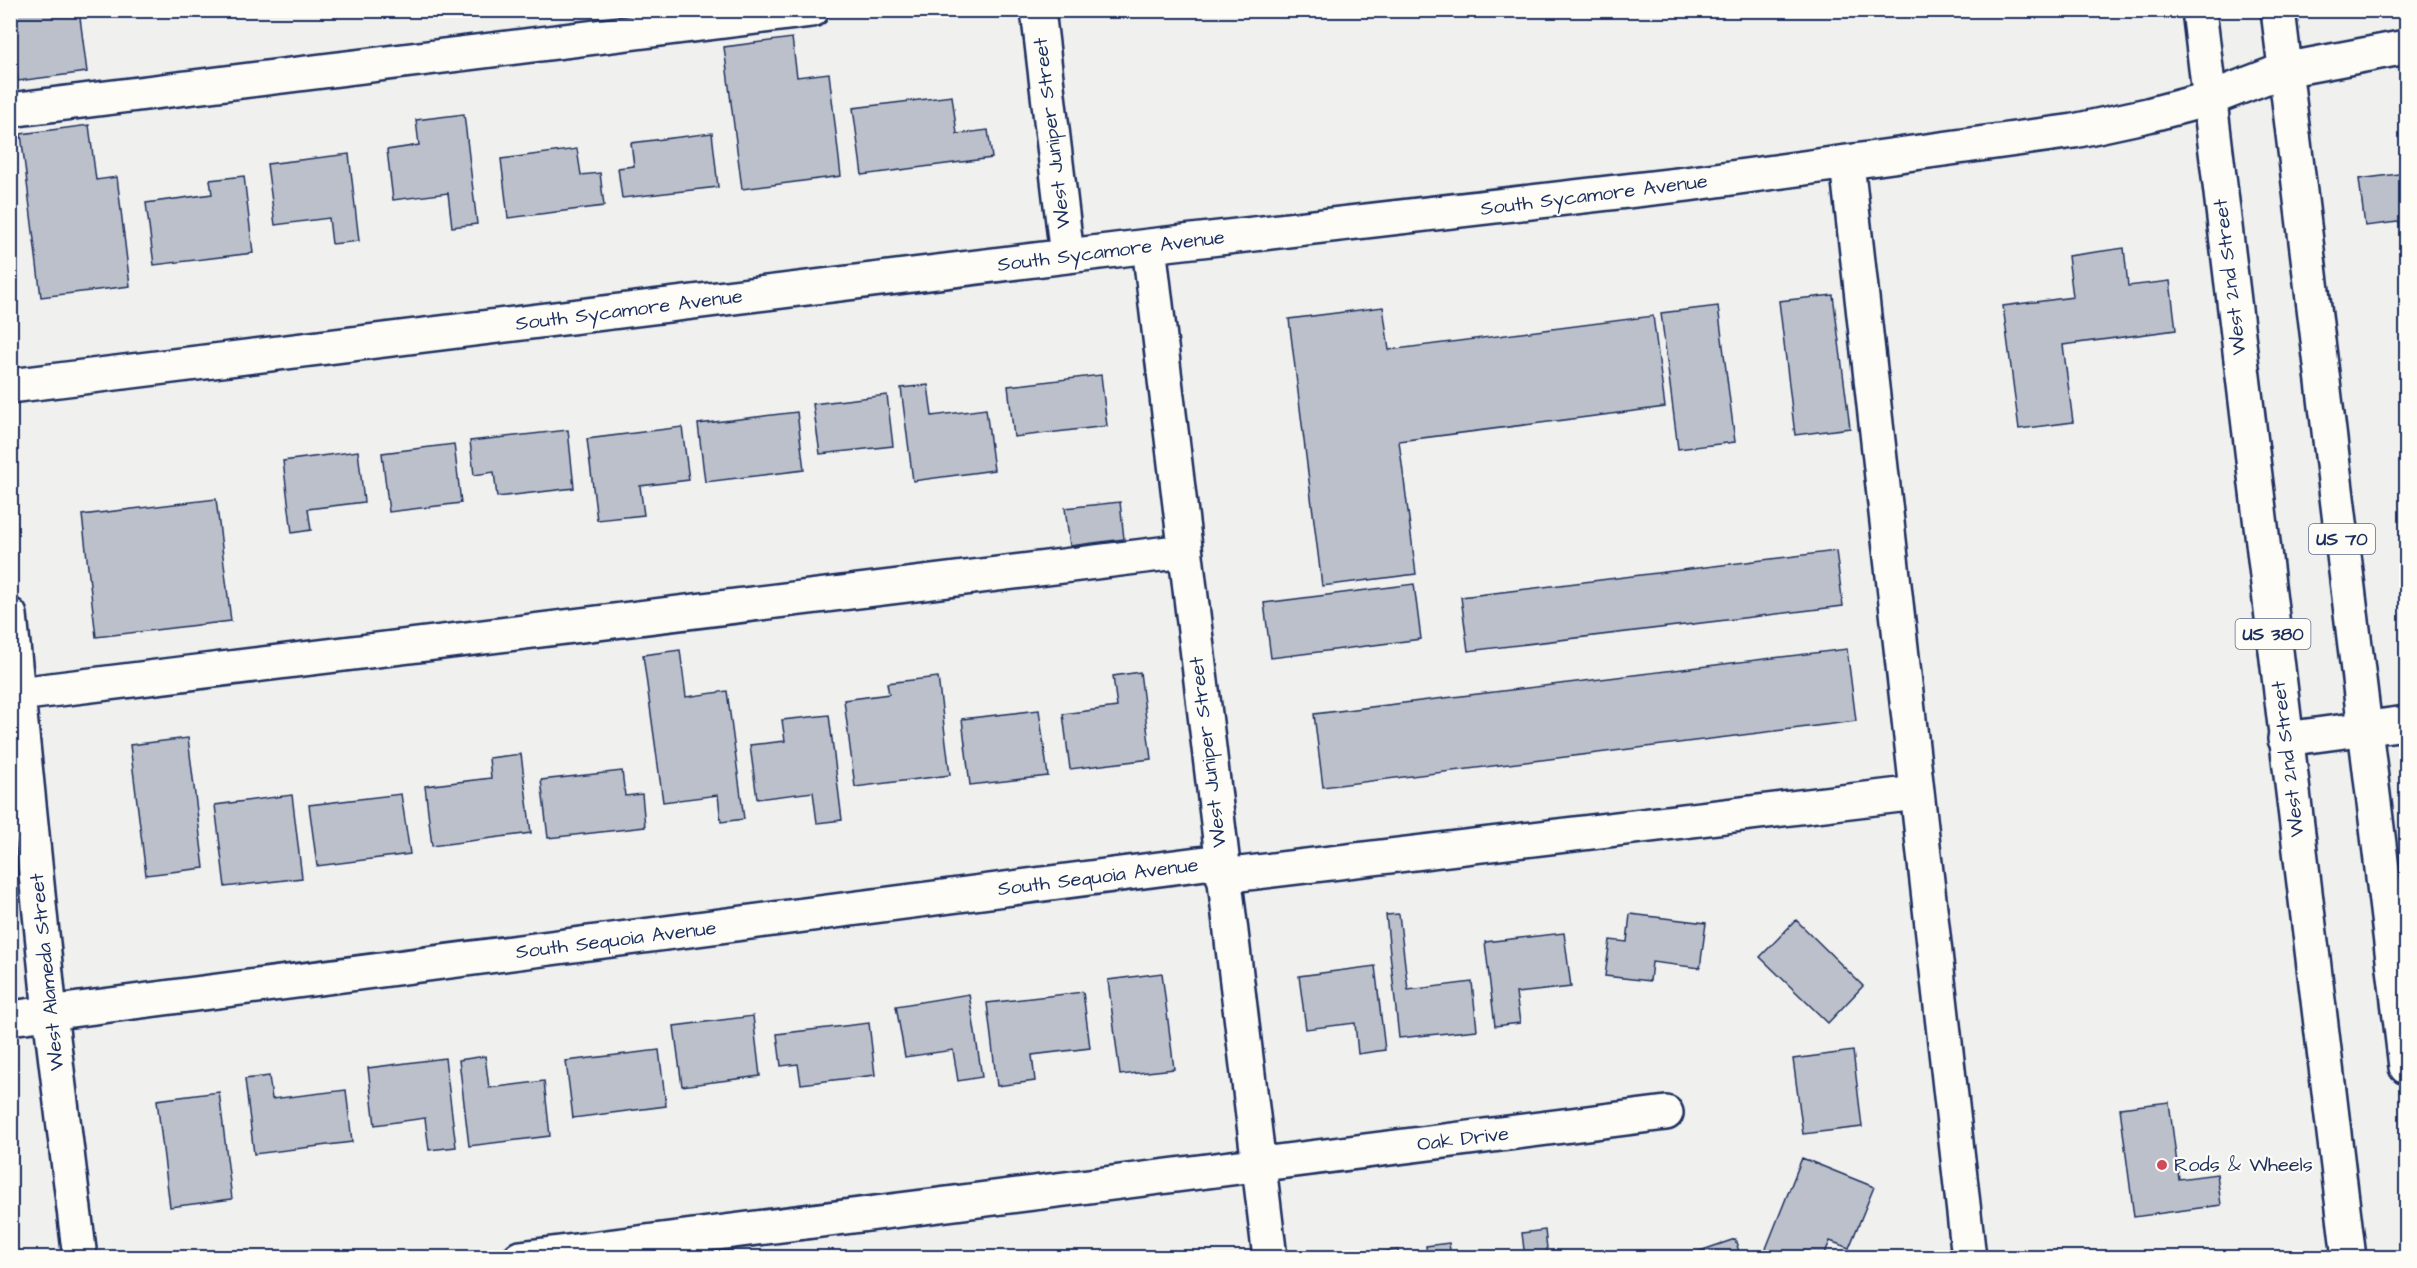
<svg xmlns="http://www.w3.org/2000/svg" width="2417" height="1268" font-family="'Architects Daughter',sans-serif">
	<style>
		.building { fill: #bbc0ca; stroke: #1b2f5e; stroke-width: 1.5 }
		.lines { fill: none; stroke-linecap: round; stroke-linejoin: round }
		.minor-casing { stroke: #1b2f5e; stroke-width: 38 }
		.major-casing { stroke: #1b2f5e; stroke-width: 38 }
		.minor { stroke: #fdfcf7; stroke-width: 33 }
		.major { stroke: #fdfcf7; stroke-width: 33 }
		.poi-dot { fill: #d1495b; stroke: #fdfcf7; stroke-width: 2 }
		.labels { text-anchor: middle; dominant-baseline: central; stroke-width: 4.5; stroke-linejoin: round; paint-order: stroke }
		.shield { fill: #fdfcf7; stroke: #5f6c8c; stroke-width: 1.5 }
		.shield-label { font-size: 18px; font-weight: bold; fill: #1b2f5e }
		.street-label { font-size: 20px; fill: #1b2f5e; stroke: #fdfcf7 }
		.poi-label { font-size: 20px; fill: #1b2f5e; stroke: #fdfcf7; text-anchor: start }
	</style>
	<rect width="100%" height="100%" fill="#f0f0ee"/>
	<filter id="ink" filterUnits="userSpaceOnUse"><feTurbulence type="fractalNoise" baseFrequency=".0167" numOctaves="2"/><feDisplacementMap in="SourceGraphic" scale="12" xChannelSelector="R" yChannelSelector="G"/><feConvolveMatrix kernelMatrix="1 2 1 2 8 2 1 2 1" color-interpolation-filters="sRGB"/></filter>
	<g filter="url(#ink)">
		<path class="building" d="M10 10H79L87 72 18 81Z
			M2031 10H2078V11L2032 16Z
			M792 38 797 77 829 73 841 176 742 189 724 47Z
			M952 96 957 134 988 130 992 158 862 175 853 108Z
			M464 114 477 224 452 227 448 193 393 200 387 150 419 145 416 120Z
			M89 125 96 180 117 177 130 286 41 297 21 134Z
			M712 133 718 187 622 198 618 168 634 166 631 143Z
			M577 149 581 175 600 173 604 206 508 218 501 159Z
			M349 154 359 241 332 244 329 218 275 225 267 164Z
			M2406 173V221L2365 226 2359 179Z
			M244 176 253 253 154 265 146 203 212 194 210 180Z
			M2124 248 2128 286 2170 281 2176 330 2063 345 2073 422 2019 429 2003 306 2073 297 2068 256Z
			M1833 295 1850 428 1795 435 1779 301Z
			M1718 306 1735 442 1678 449 1661 313Z
			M1383 307 1389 350 1653 316 1665 407 1399 441 1416 574 1322 586 1289 319Z
			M1101 375 1107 426 1014 437 1008 386Z
			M928 385 932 416 986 409 994 470 913 481 901 388Z
			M887 395 893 446 820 454 813 404Z
			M797 412 804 470 705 482 698 424Z
			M682 427 689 480 640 486 644 515 597 520 587 439Z
			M568 430 574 488 497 497 494 472 474 475 470 441Z
			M454 444 461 503 389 512 382 453Z
			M358 451 364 502 308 509 311 530 292 533 283 461Z
			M216 499 231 621 96 637 82 515Z
			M1120 502 1124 539 1070 546 1065 508Z
			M1836 551 1843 606 1468 651 1461 597Z
			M1414 584 1421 639 1271 658 1264 603Z
			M1847 649 1856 721 1323 787 1314 714Z
			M680 650 686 697 727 691 744 819 721 822 718 795 663 802 643 655Z
			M1140 672 1151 759 1070 769 1063 714 1117 707 1113 676Z
			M938 677 950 775 855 787 844 700 889 694 887 683Z
			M1039 710 1048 776 970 785 962 719Z
			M829 715 842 820 817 823 813 792 757 799 750 745 785 741 782 720Z
			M188 738 204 868 146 875 130 745Z
			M521 754 531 833 432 846 425 786 491 778 489 758Z
			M622 771 625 796 642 794 645 827 548 838 541 780Z
			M401 794 410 854 317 866 309 805Z
			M292 795 302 878 225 887 215 805Z
			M1399 914 1408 990 1472 982 1477 1030 1399 1038 1386 915Z
			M1630 914 1706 923 1700 968 1652 962 1650 981 1605 976 1610 940 1627 942Z
			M1796 920 1863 986 1828 1023 1760 957Z
			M1564 933 1571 987 1516 993 1520 1023 1495 1026 1485 942Z
			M1375 966 1385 1050 1358 1054 1355 1023 1306 1029 1299 976Z
			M1162 973 1174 1069 1120 1075 1108 980Z
			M1083 992 1090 1048 1032 1055 1035 1081 997 1086 987 1003Z
			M969 994 982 1077 958 1081 953 1050 905 1057 896 1006Z
			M753 1016 760 1076 682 1086 674 1026Z
			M869 1023 875 1075 801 1084 798 1064 781 1066 777 1034Z
			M659 1050 666 1106 573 1118 566 1061Z
			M1853 1051 1862 1127 1803 1134 1793 1059Z
			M485 1056 489 1088 544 1081 550 1136 469 1146 459 1060Z
			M445 1058 456 1147 429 1150 425 1118 375 1125 368 1068Z
			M269 1076 272 1099 346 1090 352 1142 254 1154 245 1079Z
			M219 1092 232 1199 170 1207 157 1100Z
			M2169 1102 2179 1179 2217 1174 2221 1205 2134 1217 2120 1108Z
			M1802 1158 1874 1187 1849 1248 1830 1241 1823 1258H1781L1765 1251Z
			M1545 1230 1548 1258H1525L1522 1233Z
			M1735 1239 1741 1258H1679Z
			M1449 1243 1451 1258H1427L1426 1246Z
			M1398 1250 1399 1258H1338V1257Z"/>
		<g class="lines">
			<defs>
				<path id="minor" d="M1038 10 1067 256
					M10 110 812 10
					M1847 163 1969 1258
					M1149 246 1270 1258
					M10 386 1149 246 1687 184 2074 131 2148 115 2209 99
					M10 615 50 1013 80 1258
					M10 695 1185 551
					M2285 739 2406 723
					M1223 876 1917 793
					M10 1018 1221 861
					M520 1258 1666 1113"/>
				<path id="major" d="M2199 10 2349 1258
					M2278 10 2406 1067
					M2209 99 2284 70 2406 47"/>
			</defs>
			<use href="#minor" class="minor-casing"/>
			<use href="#major" class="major-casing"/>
			<use href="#minor" class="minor"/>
			<use href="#major" class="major"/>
		</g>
	</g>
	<circle class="poi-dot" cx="2162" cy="1165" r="6"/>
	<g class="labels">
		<g class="shield">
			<rect x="2309" y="524" width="66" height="30" rx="4.5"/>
			<rect x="2235.5" y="619" width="75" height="30" rx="4.5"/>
		</g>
		<g class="shield-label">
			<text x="2342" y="539">US 70</text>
			<text x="2273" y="634">US 380</text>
		</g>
		<g class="street-label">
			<text transform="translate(1052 133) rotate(-97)">West Juniper Street</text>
			<text transform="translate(1594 195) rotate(-7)">South Sycamore Avenue</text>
			<text transform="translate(1111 251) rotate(-7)">South Sycamore Avenue</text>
			<text transform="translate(2230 277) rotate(-97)">West 2nd Street</text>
			<text transform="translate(629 310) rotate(-7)">South Sycamore Avenue</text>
			<text transform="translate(1208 752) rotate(-97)">West Juniper Street</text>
			<text transform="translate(2288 759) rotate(-97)">West 2nd Street</text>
			<text transform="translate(1098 877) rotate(-7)">South Sequoia Avenue</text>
			<text transform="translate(616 940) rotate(-7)">South Sequoia Avenue</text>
			<text transform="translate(47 972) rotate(-96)">West Alameda Street</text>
			<text transform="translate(1463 1139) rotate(-7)">Oak Drive</text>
		</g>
		<g class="poi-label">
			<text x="2174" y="1165">Rods &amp; Wheels</text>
		</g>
	</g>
	<rect width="2417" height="1268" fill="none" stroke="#fdfcf7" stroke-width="36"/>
	<rect x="18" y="18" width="2381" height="1232" fill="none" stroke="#1b2f5e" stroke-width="2" filter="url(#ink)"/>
</svg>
